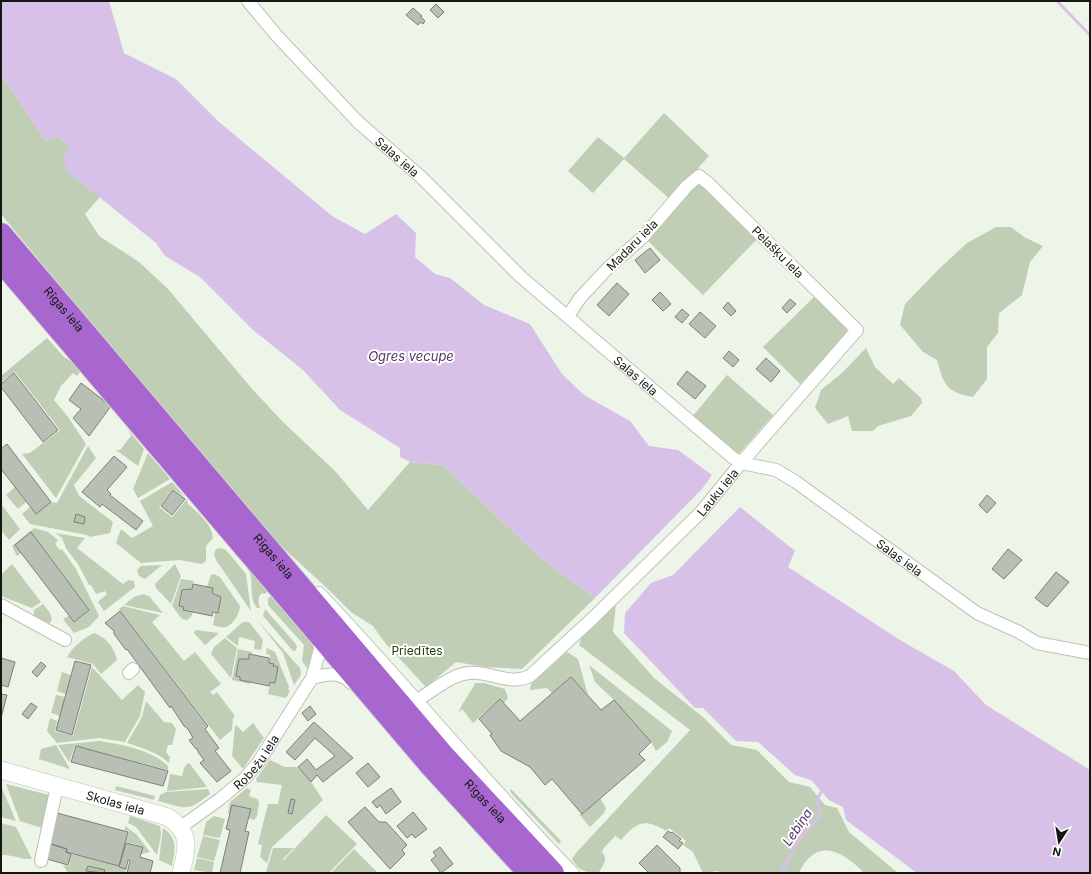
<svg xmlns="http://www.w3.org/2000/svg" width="1091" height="874" font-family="Inter,sans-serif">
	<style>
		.green { fill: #c0ceb5 }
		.water { fill: #d8c1e8 }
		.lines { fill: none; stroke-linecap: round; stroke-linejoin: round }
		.stream { stroke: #d8c1e8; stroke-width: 3 }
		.building { fill: #b9bfb4; stroke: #7b8176 }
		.street-casing { stroke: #bcc3b7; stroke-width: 14 }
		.secondary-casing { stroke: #bcc3b7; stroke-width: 18 }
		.highway-casing { stroke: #d5d5d5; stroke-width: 24 }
		.street { stroke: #fff; stroke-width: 12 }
		.secondary { stroke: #fff; stroke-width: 17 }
		.highway { stroke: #a867cf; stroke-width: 22 }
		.labels { text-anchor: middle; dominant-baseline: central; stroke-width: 4; stroke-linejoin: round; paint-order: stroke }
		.street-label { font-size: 12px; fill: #151713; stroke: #fff }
		.park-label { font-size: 12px; fill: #254005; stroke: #fff }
		.water-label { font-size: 13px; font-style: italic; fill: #553668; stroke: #fff }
	</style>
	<rect width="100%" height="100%" fill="#edf4e8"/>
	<path class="green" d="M1 74 46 141 59 136 70 149 67 171 100 197 85 214 99 236 139 262 168 289 253 390 283 422 335 471 368 510 410 462 443 465 543 560 595 598 522 669 485 667 456 662 426 687 386 644 373 626 351 612 328 589 257 524 1 214Z
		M664 113 709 156 670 199 624 159 593 193 568 171 598 137 624 158Z
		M696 185 707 186 758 238 703 295 649 242 647 237Z
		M996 227H1011L1024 237 1043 246 1030 262 1022 295 999 313 998 333 987 347V379L973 397C946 392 944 385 937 360L923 352 900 325 905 304 939 269 967 243Z
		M815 296 846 327 847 334 800 384 763 347Z
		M47 338 64 357 76 365 81 371 77 376 73 373 61 386 54 400 68 417 86 444 56 498 22 454 30 453 60 430 15 372 1 382V376Z
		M866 348 875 367 893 384 899 378 921 398 922 403 911 416 878 426 873 431H852L848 416 828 424 815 408 821 390 842 373Z
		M727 375 773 415 738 455 692 417Z
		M128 430 144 449 138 466 116 450H120L131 436Z
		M88 446 96 458 74 485 79 496 113 522 110 533 90 537 87 535 30 524 22 514 30 507 36 514 51 502 57 503Z
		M148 453 170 479 138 498 133 489Z
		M172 482 185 497 173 489 159 507 172 517 187 499 188 504C197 512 212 524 213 538L206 546V561L202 564 180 560 141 563 116 543 121 529 132 538 153 526 140 501Z
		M15 487 26 502 18 509 6 495Z
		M1 504 20 529 9 540 1 530Z
		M34 528 48 532 58 540 55 544 60 550 62 549 76 569 99 616 89 627 74 633 63 619 69 616 74 622 89 610 31 532 15 545 21 553 17 556 12 546Z
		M55 533 85 538 77 548 123 584 129 580 134 581 135 587 104 611 98 602 107 594 105 591 96 594 91 585H89L78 564 65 547V545L62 538Z
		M220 548 226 550 246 574 251 611 216 560 214 554 216 549Z
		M12 564 41 602 32 608 1 596V575Z
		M175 564 181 576 171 604 156 588 155 584Z
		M162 565 145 579 139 576 137 570 141 566Z
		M250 566 312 634 317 652 309 671 302 661 304 645 268 605V599L271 595 268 591 265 594 262 593C257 598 258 602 260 608H257C247 596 256 580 247 567Z
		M214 574 220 577 240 606C240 613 233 625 226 627 221 628 217 626 213 625L215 613H218L221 597 216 596V594L212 593 207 587 211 575Z
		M181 579 194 581 192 589 182 590 179 606 184 607 183 610 193 612 191 617 187 620 182 619 172 606Z
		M143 594 149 596 163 613 124 605 134 597Z
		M43 604 50 613 52 619 50 623 45 624 34 617V610Z
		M616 604 613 632 655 679 703 717 731 745 757 750 789 782 810 787 825 805 837 808 849 832 898 873H864C842 850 816 837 799 873H720L718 871 703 873 693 852 683 845 686 841 669 828 666 831C644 818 637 822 621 840L615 836 603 849 602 852C608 859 604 864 599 872 587 874 578 870 572 859L576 853 690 730 579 645 583 632Z
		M123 606 160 615 152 622 184 661 195 652 221 684 210 692 213 695 217 692 235 716 233 718 232 730 220 740 119 609Z
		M265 609 295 643 297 646 296 650 293 651 263 616Z
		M257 620 300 668 301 675 294 685 283 653Z
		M243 622H249L263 640 261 650 254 649 255 641 239 637 238 646 226 637Z
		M196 630 218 633V634L205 645 194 633Z
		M94 633C107 638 114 647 117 660L101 674 93 664 67 657C73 647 83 638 94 633Z
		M225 638 237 648 231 678 211 654 214 647Z
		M267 648 275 652 289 687 288 689 290 691 286 698 268 694 270 682 275 683 273 664 269 663 270 655 266 654Z
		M238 649 252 652V655L249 654V659L239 660 236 676 240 677V680L250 682V684L232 680Z
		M567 652 578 659 588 695 571 677 552 693 547 688 530 690 531 684Z
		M589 665 672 731 667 742 656 751 651 742 614 700 595 682Z
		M92 667 122 700 138 685 145 692 140 716 125 742 99 738 57 743 47 731 50 718 57 721 55 731 73 736Z
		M62 672 71 675 66 694 57 691Z
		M475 683H484L505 689 508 698 504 703 500 699 473 723 462 709 459 713C460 705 471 693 475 683Z
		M56 695 65 697 60 716 51 713Z
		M146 701 164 722 172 723 176 729 172 745H168L166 752 170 757 169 763C159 753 140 747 127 743L142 717Z
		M253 723 264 738 243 769 232 756 235 726 236 725 243 732Z
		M100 741C123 745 150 749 168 766V770L75 746 69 762 58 745Z
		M56 745 70 769 39 759 41 749Z
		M270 760 285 767H297L311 782 323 800 272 847 267 863 260 857 262 845 258 844 268 804H278L282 785 257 782 256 779Z
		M188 763 190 764 207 787 167 791 170 774 182 776 184 768Z
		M6 784 49 795 42 828 20 821Z
		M1 786 16 821 1 817Z
		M116 786 155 796 154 800 115 790Z
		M247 788 251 790 249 796 257 799 259 802 257 816 254 820 248 818 250 809 233 805 230 814H228L230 802Z
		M208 789 210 794C186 813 187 808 158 801L160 795 166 792Z
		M511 789 561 841 559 844 512 794 510 791Z
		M600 798 606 808 604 813 590 827 579 814H582Z
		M326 815 357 844 329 873H266L273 848H294L283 859 284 860Z
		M130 816 160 826 161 835 157 855 136 827 128 823Z
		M214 816 225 819 220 838 203 835 206 822Z
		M1 823 16 827 32 859C21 860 13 854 1 855Z
		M125 826 136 834 150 852 141 854 143 846 126 842 129 831 125 830Z
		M163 828C178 838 175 850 172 866L159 860Z
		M203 836 220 840 214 861 197 857Z
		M354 849 378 873H331Z
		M71 854 119 866 126 869 125 873H68L63 865 69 866Z
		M197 858 214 862 212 873 194 870Z"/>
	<path class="water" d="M1 1H109L124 53 176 79 219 122 332 216 365 234 396 214 416 233 415 257 435 274 450 278 484 305 530 324 562 374 584 395 630 421 649 446 678 450 712 475 702 489 595 598 543 560 443 465 410 462 400 457V448L340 410 303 370 253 330 200 277 165 256 156 243 67 171 63 157 70 149 59 136 46 141 1 74Z
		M740 507 795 551 788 567 900 640 954 671 986 705 1090 770V873H917L846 820 843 807 829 800 811 780 795 775 758 742 736 741 703 708H695L624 633 625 613 651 583 673 575Z"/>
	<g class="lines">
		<path class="stream" d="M1057 1 1090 35
			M781 873 799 839 819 817 820 809 817 800 821 792"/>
	</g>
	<path class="building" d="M436 4 444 12 438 18 430 10Z
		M413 8 422 16 421 17 425 21 423 24 420 22 418 25 406 15Z
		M650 248 660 260 645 273 635 260Z
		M617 283 629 294 609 316 597 305Z
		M660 292 671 304 663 311 652 300Z
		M790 299 796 304 787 313 782 308Z
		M728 302 736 311 731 316 723 308Z
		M682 309 689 315 682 323 675 317Z
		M700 312 716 326 705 338 689 324Z
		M729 351 739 360 733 367 723 358Z
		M766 358 780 371 771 382 756 369Z
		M687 371 706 386 695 399 677 384Z
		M14 373 58 430 43 442 1 387V384Z
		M81 383 111 406 89 436 73 418 81 409 69 400Z
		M7 444 51 502 36 514 1 469V449Z
		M114 456 127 467 107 490 111 494 110 495 143 521 136 530 102 504 100 507 82 492Z
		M173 490 185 499 172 515 161 506Z
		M987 495 996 503 987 513 979 505Z
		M76 514 85 517 84 524 74 522Z
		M31 532 89 610 74 622 15 545Z
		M1008 549 1022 560 1004 579 992 569Z
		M1056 572 1069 582 1047 607 1035 598Z
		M193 584 213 588 212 593 221 597 218 613 213 612 212 616 193 612 183 610 184 607 179 606 182 590 192 589Z
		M120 611 208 726 205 729 219 748 215 751 231 771 217 782 200 763 204 760 198 752V749H196L189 740 193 738 188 729 184 726 171 706 170 708 127 649 126 650 114 634V631L105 623Z
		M249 654 269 658V663L274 664 273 666 278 667 275 683 270 682 269 686 250 682 240 680V677L236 676 239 659H249Z
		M1 658 15 662 8 687 1 685Z
		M75 661 91 665 72 735 56 730Z
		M41 662 46 666 37 677 32 672Z
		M571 677 601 710 614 700 651 742 639 754 645 760 582 814 552 779 545 785 530 767 501 751 490 735 492 734 479 719 500 699 520 721Z
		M1 694 7 695 1 718Z
		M31 703 37 707 28 719 22 714Z
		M310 706 316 714 308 721 302 713Z
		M314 722 353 758 323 782 317 775 311 782 298 767 307 759 316 770 335 756 315 738 295 760 286 752Z
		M76 746 168 771 163 786 71 762Z
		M368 763 380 777 368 787 356 773Z
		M391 788 401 802 386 814 380 805 377 808 372 802Z
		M291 799 295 800 292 814 288 813Z
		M232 805 251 809 245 831 249 832 240 873H220L230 830 226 829Z
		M365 807 379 822H386L407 845 402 850 405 854 390 869 348 822Z
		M413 812 427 829 415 838 412 834 407 838 397 826Z
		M57 813 128 832 119 866 66 852 67 849 51 844Z
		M668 831 671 833 672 832 681 839 679 841 683 843 678 849 663 837Z
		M126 843 143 847 140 857 153 861 150 873H127L130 861 128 860 126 869 119 867Z
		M51 844 67 849 66 852 71 854 68 865 47 859Z
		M657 845 680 868V873H649L639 863Z
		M440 847 453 864 441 873 431 860 436 856 433 852Z
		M88 866 105 870 104 873 86 871Z"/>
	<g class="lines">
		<defs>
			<g id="street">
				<path id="s1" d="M248 1 277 36 358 122 421 177 521 277 732 457 741 463 776 470 796 482 977 613 1019 632 1037 643 1090 653"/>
				<path d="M319 593C406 684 485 783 573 873"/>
				<path d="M1 605 65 640"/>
				<path d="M129 673 133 669"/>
				<path d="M312 678C326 674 341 671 351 683"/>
				<path id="s2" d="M417 700C433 691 450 675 469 673 491 671 508 686 530 676L593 618 701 512 741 463 857 330 708 183 699 176 687 186 643 237 608 268 580 298 568 316"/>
				<path id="s3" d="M181 827 220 799 245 778 258 763 312 678 320 649 319 636"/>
				<path d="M41 861 57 786"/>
			</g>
			<g id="secondary">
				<path id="s4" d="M1 770 168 817C192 833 187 848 181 873"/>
			</g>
			<g id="highway">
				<path id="s5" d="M1 234 444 756 553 873"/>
				<path d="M1 261 431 766 529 873"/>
			</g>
		</defs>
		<use href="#street" class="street-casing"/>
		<use href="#secondary" class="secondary-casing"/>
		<use href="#highway" class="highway-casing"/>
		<use href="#street" class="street"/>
		<use href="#secondary" class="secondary"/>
		<use href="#highway" class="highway"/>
	</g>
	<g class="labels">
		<g class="street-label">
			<text stroke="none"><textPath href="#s1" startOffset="216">Salas iela</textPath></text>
			<text transform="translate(632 245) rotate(-45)">Madaru iela</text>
			<text transform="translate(778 252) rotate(45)">Pelašķu iela</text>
			<text stroke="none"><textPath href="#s5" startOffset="98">Rīgas iela</textPath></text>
			<text stroke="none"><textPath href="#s1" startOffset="540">Salas iela</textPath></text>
			<text stroke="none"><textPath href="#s2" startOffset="384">Lauku iela</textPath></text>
			<text stroke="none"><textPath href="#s5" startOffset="422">Rīgas iela</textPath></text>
			<text stroke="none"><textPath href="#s1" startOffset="864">Salas iela</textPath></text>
			<text stroke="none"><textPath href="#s3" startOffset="100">Robežu iela</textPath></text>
			<text stroke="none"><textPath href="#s4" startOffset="119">Skolas iela</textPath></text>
			<text stroke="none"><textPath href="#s5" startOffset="746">Rīgas iela</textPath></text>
		</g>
		<g class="park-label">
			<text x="417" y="650">Priedītes</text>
		</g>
		<g class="water-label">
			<text x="411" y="356">Ogres vecupe</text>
			<text transform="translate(797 827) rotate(-56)">Lebiņa</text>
		</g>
	</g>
	<rect width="1091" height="874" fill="none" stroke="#151713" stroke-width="4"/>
	<g transform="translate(1059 842) rotate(192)" stroke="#ffffff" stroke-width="3" paint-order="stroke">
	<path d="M0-3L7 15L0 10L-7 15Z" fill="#151713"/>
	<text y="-6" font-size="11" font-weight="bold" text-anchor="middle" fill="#151713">N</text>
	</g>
</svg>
